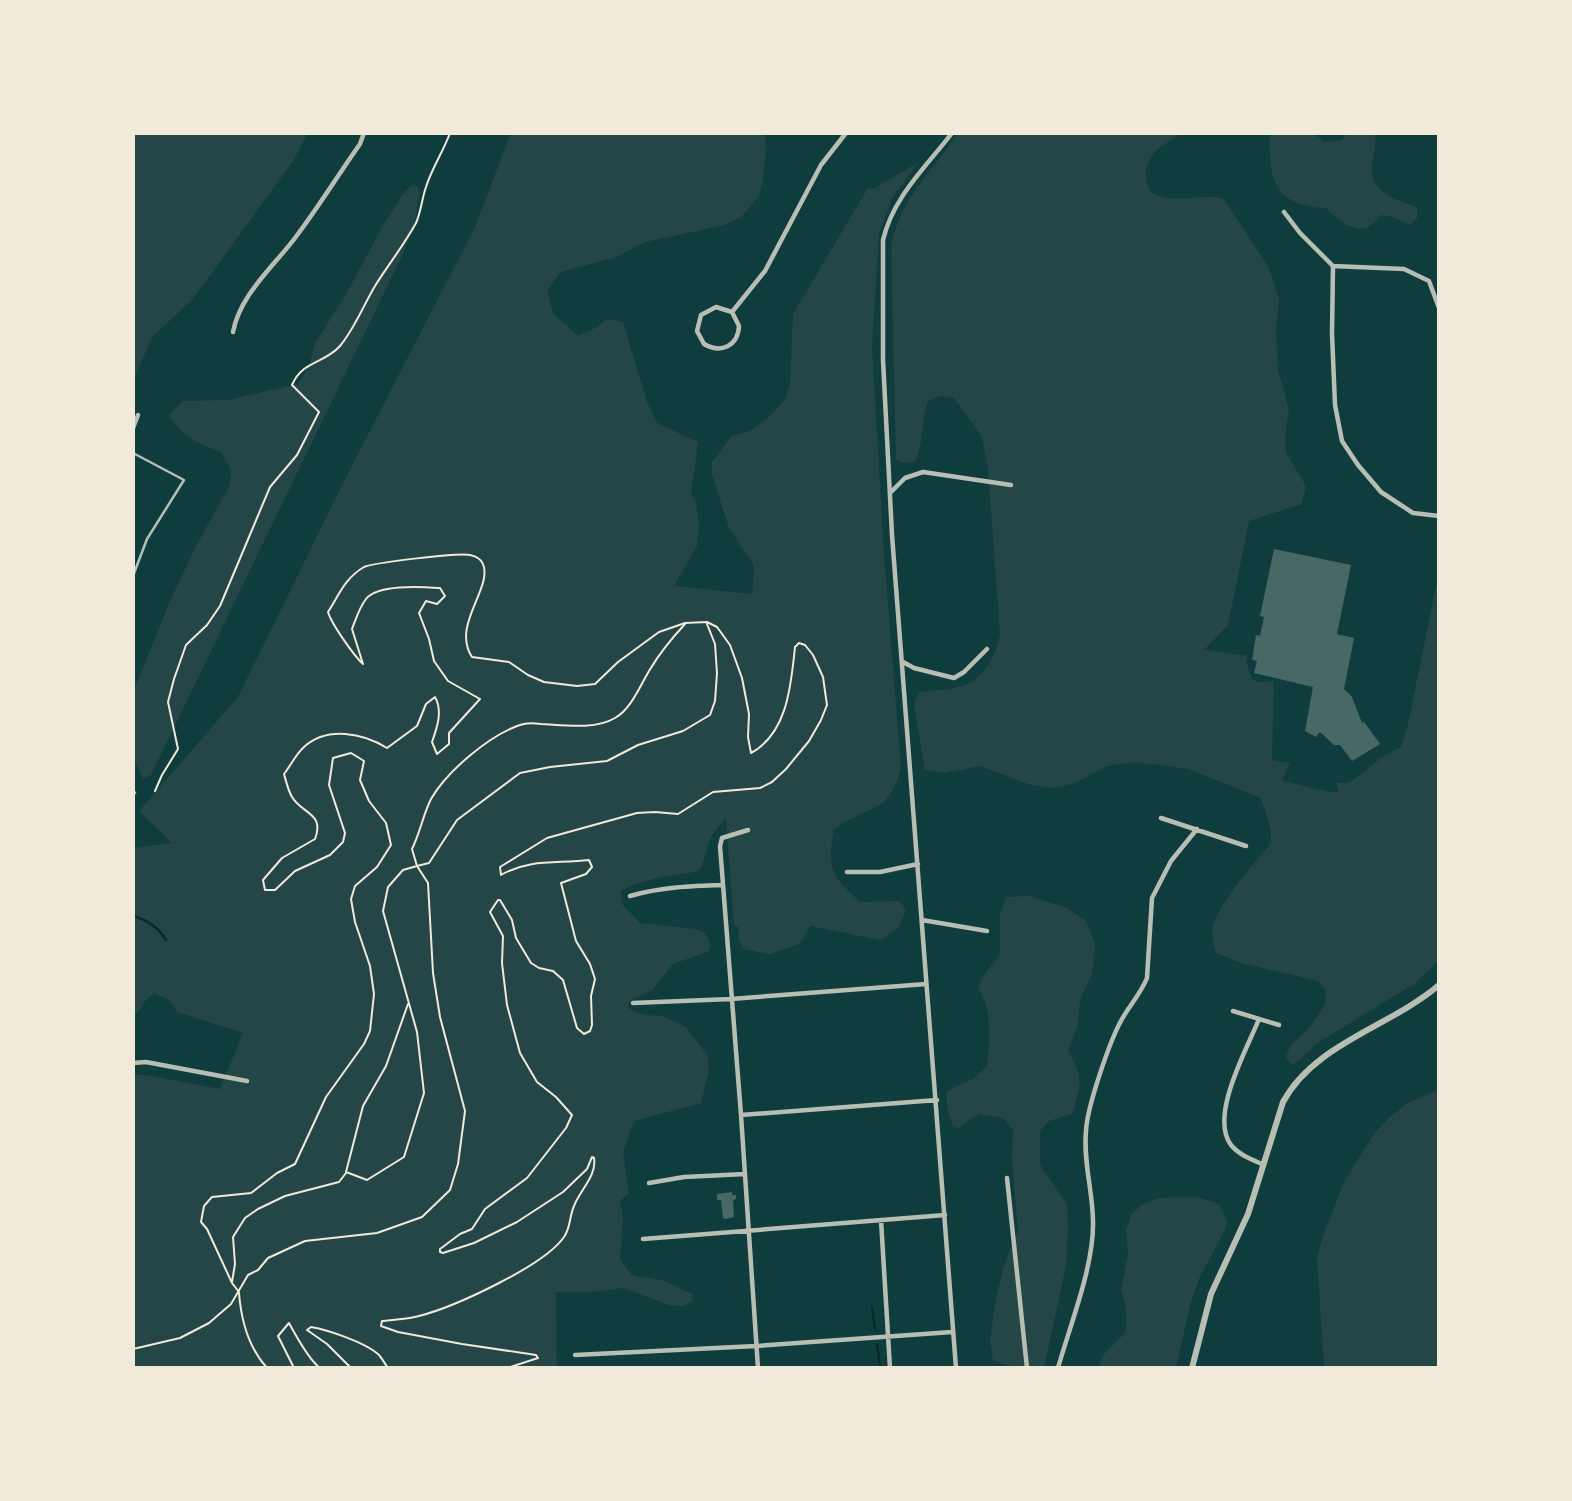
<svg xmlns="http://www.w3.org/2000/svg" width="1572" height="1501" font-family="Manrope,sans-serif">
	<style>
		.green { fill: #244646 }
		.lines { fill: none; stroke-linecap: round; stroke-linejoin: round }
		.stream { stroke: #0a2a2b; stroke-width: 2.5 }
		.building { fill: #486865 }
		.path { stroke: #f1e9da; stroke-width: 2 }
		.service { stroke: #b8beb3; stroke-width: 2.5 }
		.minor { stroke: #b8beb3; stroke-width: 4.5 }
		.tertiary { stroke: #b8beb3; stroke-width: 6 }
	</style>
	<rect width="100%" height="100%" fill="#0f3d3e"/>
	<path class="green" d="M133 133H308L293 161 193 299 152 337 133 382Z
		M511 133H765L766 148 763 180 759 196 742 216 725 225 645 242 617 257 561 272 547 291 553 313 578 336 597 327 606 319 623 322 647 402 657 423 698 442 691 493 696 503 699 526 697 546 674 586 752 594 754 576 753 564 729 528 712 474V462L732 436 750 431 769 417 785 400 790 384 793 314 868 188 873 189 919 162 892 198 879 234 872 347 884 556 901 767C889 817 868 803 834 830 827 869 831 875 860 902L899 901 906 909 899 927 880 940 811 926 799 944 770 954 743 949 738 938 739 927 734 926 726 819C719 826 712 833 709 843 705 853 705 861 699 871 672 877 646 877 621 891L622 904 640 923 695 929 705 933 711 944 709 951 673 964 652 990 630 1001 628 1008 643 1015 662 1016 686 1027 708 1056 709 1070 701 1103 634 1121 623 1152 629 1193 620 1201 623 1217 620 1260 632 1275 665 1281 692 1294 693 1301 683 1306 669 1305 623 1288 590 1292H556L557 1366 561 1368H133V1075H146L220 1089 243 1033 177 1012 169 1000 154 993 144 1002 138 1013 133 1014V848L172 843 139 811 238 697 341 487 475 227Z
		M958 133H1180C1173 140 1161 145 1154 153 1148 161 1145 170 1146 179 1149 213 1204 191 1224 199L1269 268 1279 299 1276 329 1278 369 1289 410 1285 434 1286 453 1306 486 1302 504 1249 521 1228 625 1204 650 1248 656 1246 661 1252 679 1258 682 1274 681 1272 760 1290 763 1282 781C1301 784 1319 792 1338 792L1336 783H1349L1384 756 1401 747 1408 724 1439 571V960L1414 984 1319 1042 1296 1063 1291 1064 1286 1057 1290 1046 1310 1027 1326 1003 1325 990 1318 981 1241 963 1216 953C1214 944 1211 934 1213 926 1221 901 1253 863 1271 844V830L1261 798 1189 769 1135 762 1107 766 1073 784 1050 788 1031 785 980 766 944 773 925 770 914 703 919 692C933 690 951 690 963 686 985 677 996 656 1000 634L988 469 982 437 954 398 941 396 928 401C920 424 925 439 915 462L902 463 896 459 891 245C902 196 931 173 958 133Z
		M1270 133H1313L1325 142 1342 140 1346 133H1375C1377 146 1371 159 1372 172 1374 194 1399 201 1417 207V218L1410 225 1393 217 1381 215C1377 219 1372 225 1368 227 1353 233 1335 218 1326 208 1274 205 1268 181 1270 133Z
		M414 184 420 190 415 221 403 254 151 775 143 779 133 755V692L170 601 195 548 230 485 231 469 221 452C199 444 180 435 169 415L183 401 228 400 298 384 309 366 315 343 345 296 385 222 405 191Z
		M1029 896 1067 908 1086 921 1095 944 1092 974 1080 1000 1078 1025 1068 1051C1084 1076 1081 1087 1072 1114L1049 1121 1040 1131V1165L1067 1205 1068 1228 1066 1266 1044 1368H1013L993 1360 990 1340 996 1299 1003 1268 1018 1231 1012 1160 1013 1130 1003 1118 979 1114 959 1128 953 1127 947 1108V1091L973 1079 987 1066C990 1036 993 1015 978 987L986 972 1000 955V914L1006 897Z
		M1439 1090V1368H1324L1317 1257 1323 1236 1344 1182 1373 1135 1387 1120 1407 1103Z
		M1197 1197 1219 1204 1227 1221 1225 1230 1199 1279 1190 1305 1176 1368H1098L1103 1355 1126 1332V1309L1121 1289 1128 1255 1126 1231 1131 1214 1145 1203 1159 1198Z"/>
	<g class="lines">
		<path class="stream" d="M133 916C148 920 158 927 166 940
			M872 1307 875 1329
			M877 1344 880 1368"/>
	</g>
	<path class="building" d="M1274 549 1351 565 1337 634 1354 638 1344 689 1352 697 1362 723 1364 722 1380 744 1352 761 1340 745H1334L1320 732 1316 737 1305 731 1313 687 1254 673 1257 661 1252 660 1256 635 1260 636 1264 617 1260 616Z
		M732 1192V1195H736V1199L733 1200 734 1217 726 1219 723 1218 721 1200H717V1194Z"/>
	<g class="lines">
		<path class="path" d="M685 624C672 638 659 654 649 671 640 686 631 709 615 718 595 730 563 725 541 724 534 723 527 722 520 725 490 735 447 771 431 799 423 815 420 833 412 849L417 866 429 863 457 820 520 773 550 767 607 761 638 745 683 731 710 715 715 701 717 673 715 644 707 624
			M155 791 162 775 178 749 168 702 174 679 186 645 207 625 220 606 270 487 297 455 319 412 292 385C303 360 324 364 340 346 355 328 363 306 375 286 388 265 404 245 416 223 421 212 422 198 426 187 432 168 443 152 450 133
			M232 1282 235 1264 233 1237 245 1218 258 1209 285 1196 339 1182 346 1173
			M239 1292 232 1283 207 1229 201 1222 204 1206 212 1197 251 1193 277 1173 295 1164 326 1097 364 1044 370 1031 374 994 370 966 355 922 351 899 355 886 377 867 391 845 386 823 369 801 360 780 364 761 351 753 333 758 329 785 345 833 343 842 330 855 295 871 275 890H265L263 880 282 858 315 839C325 813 302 814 292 797 288 790 286 781 284 774 291 765 296 754 304 747 327 726 363 733 387 748L417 726 426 704 435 697C443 711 437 728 432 742L437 754 449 744V733L480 699 448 681 434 661 429 639 419 613 426 601 437 604 445 596 440 588C422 587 378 584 366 599 359 608 356 619 352 629L363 664C354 656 331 623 328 612 339 595 345 578 364 567 373 563 460 552 470 555 475 556 481 559 483 564 493 588 451 625 472 657L509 662 528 675 544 682 577 686 595 684 618 662 659 632 685 623 707 622 717 627 730 645 742 678 749 714 748 737 751 753C788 733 791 684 795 647L799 643 805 645 813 655 823 677 827 705 821 720 809 741 786 769 772 782 760 788 713 792 678 814 655 812 637 813 547 838 500 867 501 875C531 858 557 864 589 860L592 867 586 874 561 883 576 941 590 964 595 979 591 996 592 1025 590 1031 584 1034 577 1028 563 980 553 971 539 968 531 963 516 938 512 920 500 900H498L490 912 503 936 502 963 507 1005 520 1053 537 1082 556 1097 572 1115 566 1128 527 1178 485 1209 472 1229 460 1234 440 1249V1252L443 1253 474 1243 517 1222 563 1192 587 1169 592 1157 594 1158C597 1176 580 1190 574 1206 569 1217 571 1227 564 1237 544 1266 454 1307 419 1316 407 1319 394 1320 382 1321L381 1326 398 1332 462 1344 536 1355 538 1358 507 1368
			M239 1293C241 1319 249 1348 267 1368
			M133 1349 180 1338 209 1323 231 1304 248 1275 258 1270 268 1258 305 1241 377 1233 422 1217 450 1190 458 1164 465 1111 440 1017 433 973 428 883 417 866 403 870 388 887 383 911 417 1032 424 1093 404 1157 367 1180 346 1172 363 1106 386 1066 408 1004
			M294 1368 278 1336 289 1323C296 1336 309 1360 320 1368
			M351 1368 327 1344 307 1330 311 1327C328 1330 364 1342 378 1354 382 1358 385 1364 388 1368"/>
		<path class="service" d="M133 453 184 480 147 539 133 576
			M133 790 135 793"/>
		<path class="minor" d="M952 133C926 167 893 197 883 240V360L892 535 956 1368
			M1284 212 1300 233 1333 266 1332 334 1335 405 1342 441 1358 465 1381 492 1413 513 1439 516
			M1333 266 1404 269 1429 281 1439 308
			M732 312 716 307 701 315 697 331 704 344C721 354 738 346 739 326L732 312 765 271 821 165 846 133
			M233 332C240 295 273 267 295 238 318 208 338 175 360 144L364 133
			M133 428 138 415
			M891 492 905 478 923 472 1011 485
			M903 662 914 668 954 678 964 672 987 649
			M1161 818 1246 846
			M748 830 722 838 720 846 741 1115 758 1368
			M847 872H880L918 864
			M630 896C661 887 691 886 723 885
			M922 920 987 931
			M633 1003 731 999 926 984
			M1233 1011 1279 1025
			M1259 1019C1247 1049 1209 1116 1231 1145 1239 1155 1253 1160 1264 1165
			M133 1063 146 1062 247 1081
			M741 1115 937 1100
			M1007 1178 1027 1368
			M649 1183 684 1177 745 1174
			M881 1220 890 1368
			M643 1239 945 1215
			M575 1355 756 1346 952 1332
			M1058 1368C1070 1325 1094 1266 1093 1222 1093 1192 1083 1162 1086 1131 1087 1107 1110 1040 1122 1019 1130 1005 1141 993 1147 978L1152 898 1171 861 1197 829"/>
		<path class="tertiary" d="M1192 1368 1211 1294 1248 1214 1283 1102C1315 1043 1390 1027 1439 985"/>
	</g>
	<rect width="1572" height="1501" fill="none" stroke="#f1e9da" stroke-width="270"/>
</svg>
